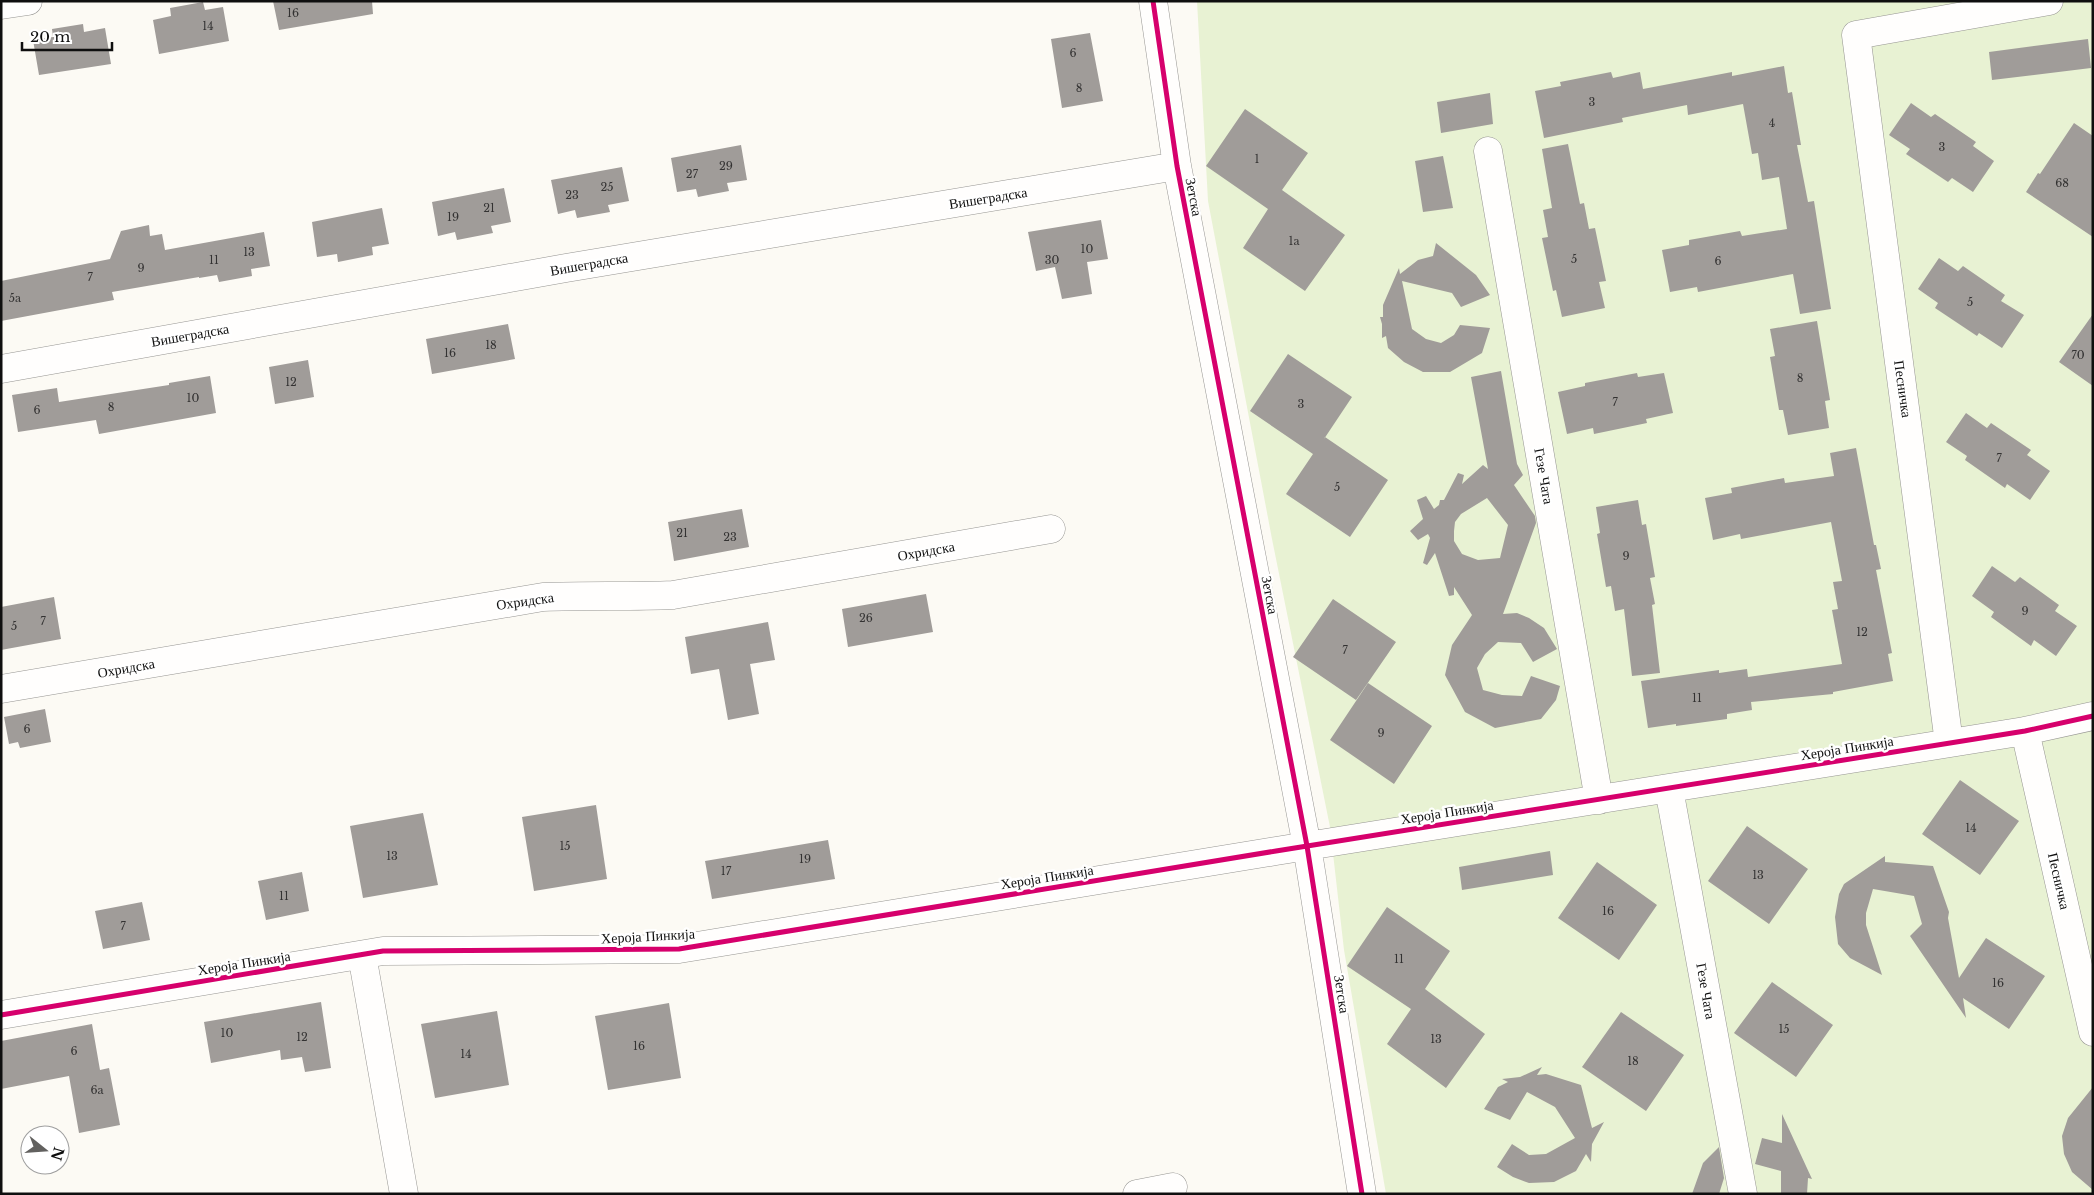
<svg xmlns="http://www.w3.org/2000/svg" width="2094" height="1195" font-family="'Libre Baskerville',serif">
	<style>
		.green { fill: #e8f2d3 }
		.building { fill: #a09c99; fill-rule: evenodd }
		.lines { fill: none; stroke-linecap: round; stroke-linejoin: round }
		.minor-casing { stroke: #969592; stroke-width: 29 }
		.minor { stroke: #fffefd; stroke-width: 28 }
		.cycleway-casing { stroke: #fff; stroke-width: 8 }
		.cycleway { stroke: #d6006c; stroke-width: 5 }
		.labels { text-anchor: middle; dominant-baseline: central; stroke-width: 5; stroke-linejoin: round; paint-order: stroke }
		.number-label { font-size: 11px; fill: #333232 }
		.street-label { font-size: 14px; fill: #0f0f0f; stroke: #fff }
	</style>
	<rect width="100%" height="100%" fill="#fcfaf4"/>
	<path class="green" d="M1197 1H2093V1194H1386L1344 950 1330 827 1272 539 1208 201Z"/>
	<path class="building" d="M273 1H372L373 14 279 30Z
		M203 2 205 10 223 7 229 41 159 54 153 20 171 16 170 8Z
		M83 24 84 32 105 28 111 64 39 75 33 40 53 37 52 29Z
		M1090 33 1103 101 1062 108 1051 39Z
		M2088 39 2091 68 1992 80 1989 52Z
		M1784 66 1788 93 1792 92 1801 145H1797L1808 202 1814 201 1831 309 1800 314 1793 274 1698 292 1697 287 1670 292 1662 250 1689 245V240L1740 231 1742 236 1787 229 1779 177 1762 180 1758 153 1752 154 1743 104 1688 115 1687 105 1622 118 1623 122 1544 138 1535 91 1561 86 1560 82 1611 72 1613 78 1640 72 1643 89 1732 72V76Z
		M1490 93 1493 124 1441 133 1437 102Z
		M1911 103 1931 117 1935 114 1976 142 1973 146 1994 161 1973 192 1952 178 1948 182 1906 154 1910 149 1889 135Z
		M1245 109 1308 153 1282 190 1345 235 1305 291 1243 248 1268 209 1206 166Z
		M2074 123 2093 136V237L2026 192 2038 173 2040 174Z
		M1568 144 1580 204 1584 203 1589 229 1595 228 1606 281 1599 282 1605 308 1562 317 1556 290 1553 291 1542 238 1548 237 1543 210 1552 208 1542 149Z
		M741 145 747 180 727 183 729 191 713 194 698 197 696 189 677 192 671 158Z
		M1443 156 1453 208 1423 212 1415 161Z
		M622 167 629 201 608 205 610 212 577 218 575 210 558 214 551 180Z
		M504 188 511 222 491 226 493 233 457 240 455 232 438 236 432 202Z
		M382 208 389 244 372 247 373 255 338 262 337 254 317 257 312 222Z
		M1101 220 1108 259 1087 262 1092 294 1062 299 1055 267 1036 271 1028 232Z
		M149 225 150 236 162 234 165 250 264 232 270 266 251 269 252 276 219 282 217 275 199 278V277L112 292 114 300 1 321V281L110 259 121 231Z
		M1436 243 1476 275 1490 295 1461 307 1452 293 1402 281 1412 329 1426 339 1441 343 1454 335 1460 325 1490 328 1482 353 1450 372H1423L1404 362 1388 348 1386 336 1382 338V324L1380 317H1383V305L1399 268 1400 274 1418 260 1433 256Z
		M1939 258 1958 271 1963 266 2005 295 2001 301 2024 315 2002 348 1979 333 1977 336 1935 308 1938 303 1918 289Z
		M2093 314V386L2059 362Z
		M1817 321 1830 400 1825 401 1829 428 1788 435 1783 410H1779L1770 357 1775 356 1770 329Z
		M508 324 515 359 432 374 426 339Z
		M1288 354 1352 397 1324 439 1325 437 1388 480 1350 537 1286 494 1313 454 1250 411Z
		M308 360 314 397 275 404 269 367Z
		M1501 371 1517 464 1523 475 1514 485 1535 516 1536 523 1503 614 1517 613 1529 618 1544 628 1557 649 1533 662 1521 643 1498 642 1485 654 1477 668 1483 690 1502 695 1522 696 1531 676 1560 686 1556 700 1541 719 1495 728 1465 712 1445 675 1452 645 1472 615 1454 587V595L1449 596 1435 553 1427 565 1423 563 1430 538 1428 534 1418 540 1410 531 1423 519 1417 500 1426 496 1434 509 1439 505 1440 500H1444L1458 473 1464 475 1462 484 1483 465 1488 469 1471 377ZM1487 498 1508 525 1500 558 1478 560 1462 554 1454 541V531L1455 522 1461 514Z
		M1637 373 1638 377 1664 373 1673 413 1646 419 1647 423 1594 434 1593 428 1567 434 1558 392 1585 386V383Z
		M210 376 216 413 99 434 96 420 18 432 12 395 57 388 59 402 169 385V383Z
		M1966 413 1987 428 1991 423 2031 450 2027 455 2050 471 2030 500 2007 484 2005 488 1965 460 1967 456 1946 442Z
		M1856 448 1874 545H1876L1881 569 1876 570 1892 653 1888 654 1893 681 1833 692V694L1751 702 1752 710 1727 714V719L1676 726V724L1648 728 1641 681 1719 670V673L1747 669 1748 677 1842 664 1832 610 1838 609 1833 582 1842 581 1831 522 1741 539 1740 534 1713 540 1705 498 1732 493 1731 488 1784 478 1785 483 1834 476 1830 453Z
		M1638 500 1642 525 1646 524 1655 577 1650 578 1655 604 1652 605 1660 673 1632 676 1624 609 1615 611 1611 586 1606 587 1597 534 1600 533 1596 507Z
		M742 509 749 547 674 561 668 522Z
		M1992 566 2015 582 2020 577 2059 605 2055 611 2077 626 2056 656 2034 640 2031 646 1991 617 1994 612 1972 596Z
		M926 594 933 632 848 647 842 609Z
		M54 597 61 639 1 650V607Z
		M1333 599 1396 642 1356 700 1293 657Z
		M768 622 775 660 750 664 759 714 728 720 719 669 691 674 685 637Z
		M1368 683 1432 726 1394 784 1330 740Z
		M45 709 51 742 20 748 18 742 9 744 4 717Z
		M1960 780 2019 821 1980 875 1922 834Z
		M596 805 607 879 534 891 522 817Z
		M423 813 438 885 363 898 350 826Z
		M1747 826 1808 869 1769 924 1708 881Z
		M828 840 835 879 712 899 705 861Z
		M1550 851 1553 875 1462 890 1459 867Z
		M1885 856V862L1933 866 1949 912 1948 918 1959 978 1986 938 2045 976 2009 1029 1963 998 1966 1018 1910 936 1922 924 1914 896 1873 889 1866 913V925L1882 975 1850 958 1838 944 1835 917 1839 894 1844 884Z
		M1597 862 1657 905 1619 960 1558 918Z
		M302 872 309 911 266 920 258 881Z
		M142 902 150 940 103 949 95 911Z
		M1387 907 1450 951 1425 989 1485 1034 1446 1088 1387 1044 1411 1009 1347 966Z
		M1772 982 1833 1025 1796 1077 1734 1033Z
		M321 1002 331 1068 305 1072 302 1057 281 1060 280 1050 211 1063 204 1022Z
		M669 1003 681 1078 608 1090 595 1016Z
		M497 1011 509 1085 435 1098 421 1024Z
		M1621 1012 1684 1055 1646 1111 1582 1067Z
		M92 1024 100 1070 109 1068 120 1125 79 1133 69 1076 1 1089V1041Z
		M1542 1067 1537 1075 1546 1074 1581 1085 1592 1128 1604 1122 1592 1144 1591 1162 1586 1154 1576 1171 1554 1182 1529 1183 1513 1177 1497 1167 1512 1144 1529 1155 1546 1154 1575 1138 1555 1107 1527 1092 1510 1120 1484 1109 1498 1087 1508 1082 1502 1079 1520 1077Z
		M2093 1087V1190L2072 1172 2064 1154 2062 1136 2068 1118Z
		M1782 1114 1812 1179 1808 1178 1807 1194H1781V1171L1755 1164 1762 1138 1782 1143Z
		M1719 1147 1724 1178 1719 1194H1692L1703 1163Z"/>
	<g class="lines">
		<defs>
			<path id="minor" d="M1153 1 1177 166 1307 846 1362 1194
				M1 5 28 1
				M1488 151 1599 800
				M1 369 566 268 1177 166
				M1 689 543 597C587 595 630 597 673 595L1051 529
				M2025 731 2093 1032
				M1949 743 1856 35 2049 1
				M1669 789 1743 1194
				M362 955 404 1194
				M1 1015 383 951 679 949 1276 851 2025 731 2093 716
				M1137 1194 1173 1187"/>
		</defs>
		<use href="#minor" class="minor-casing"/>
		<use href="#minor" class="minor"/>
		<defs>
			<path id="cycleway" d="M1153 1 1177 166 1307 846 1362 1194
				M1 1015 383 951 679 949 1276 851 2025 731 2093 716"/>
		</defs>
		<use href="#cycleway" class="cycleway-casing"/>
		<use href="#cycleway" class="cycleway"/>
	</g>
	<g class="labels">
		<g class="number-label">
			<text x="293" y="13">16</text>
			<text x="208" y="26">14</text>
			<text x="1073" y="53">6</text>
			<text x="1079" y="88">8</text>
			<text x="1592" y="102">3</text>
			<text x="1772" y="123">4</text>
			<text x="1942" y="147">3</text>
			<text x="1257" y="159">1</text>
			<text x="726" y="166">29</text>
			<text x="692" y="174">27</text>
			<text x="2062" y="183">68</text>
			<text x="607" y="187">25</text>
			<text x="572" y="195">23</text>
			<text x="489" y="208">21</text>
			<text x="453" y="217">19</text>
			<text x="1294" y="241">1a</text>
			<text x="1087" y="249">10</text>
			<text x="249" y="252">13</text>
			<text x="1574" y="259">5</text>
			<text x="214" y="260">11</text>
			<text x="1052" y="260">30</text>
			<text x="1718" y="261">6</text>
			<text x="141" y="268">9</text>
			<text x="90" y="277">7</text>
			<text x="15" y="298">5a</text>
			<text x="1970" y="302">5</text>
			<text x="491" y="345">18</text>
			<text x="450" y="353">16</text>
			<text x="2078" y="355">70</text>
			<text x="1800" y="378">8</text>
			<text x="291" y="382">12</text>
			<text x="193" y="398">10</text>
			<text x="1615" y="402">7</text>
			<text x="1301" y="404">3</text>
			<text x="111" y="407">8</text>
			<text x="37" y="410">6</text>
			<text x="1999" y="458">7</text>
			<text x="1337" y="487">5</text>
			<text x="682" y="533">21</text>
			<text x="730" y="537">23</text>
			<text x="1626" y="556">9</text>
			<text x="2025" y="611">9</text>
			<text x="866" y="618">26</text>
			<text x="43" y="621">7</text>
			<text x="14" y="626">5</text>
			<text x="1862" y="632">12</text>
			<text x="1345" y="650">7</text>
			<text x="1697" y="698">11</text>
			<text x="27" y="729">6</text>
			<text x="1381" y="733">9</text>
			<text x="1971" y="828">14</text>
			<text x="565" y="846">15</text>
			<text x="392" y="856">13</text>
			<text x="805" y="859">19</text>
			<text x="726" y="871">17</text>
			<text x="1758" y="875">13</text>
			<text x="284" y="896">11</text>
			<text x="1608" y="911">16</text>
			<text x="123" y="926">7</text>
			<text x="1399" y="959">11</text>
			<text x="1998" y="983">16</text>
			<text x="1784" y="1029">15</text>
			<text x="227" y="1033">10</text>
			<text x="302" y="1037">12</text>
			<text x="1436" y="1039">13</text>
			<text x="639" y="1046">16</text>
			<text x="74" y="1051">6</text>
			<text x="466" y="1054">14</text>
			<text x="1633" y="1061">18</text>
			<text x="97" y="1090">6a</text>
		</g>
		<g class="street-label">
			<text transform="translate(1194 197) rotate(79)">Зетска</text>
			<text transform="translate(988 198) rotate(-9)">Вишеградска</text>
			<text transform="translate(589 264) rotate(-10)">Вишеградска</text>
			<text transform="translate(190 335) rotate(-10)">Вишеградска</text>
			<text transform="translate(1903 389) rotate(82)">Песничка</text>
			<text transform="translate(1544 476) rotate(80)">Гезе Чата</text>
			<text transform="translate(926 551) rotate(-10)">Охридска</text>
			<text transform="translate(1270 595) rotate(79)">Зетска</text>
			<text transform="translate(525 601) rotate(-8)">Охридска</text>
			<text transform="translate(126 668) rotate(-10)">Охридска</text>
			<text transform="translate(1847 748) rotate(-9)">Хероја Пинкија</text>
			<text transform="translate(1447 812) rotate(-9)">Хероја Пинкија</text>
			<text transform="translate(1047 877) rotate(-9)">Хероја Пинкија</text>
			<text transform="translate(2059 881) rotate(77)">Песничка</text>
			<text transform="translate(648 936) rotate(-3)">Хероја Пинкија</text>
			<text transform="translate(244 963) rotate(-9)">Хероја Пинкија</text>
			<text transform="translate(1706 991) rotate(80)">Гезе Чата</text>
			<text transform="translate(1342 994) rotate(81)">Зетска</text>
		</g>
	</g>
	<rect width="2094" height="1195" fill="none" stroke="#0f0f0f" stroke-width="5"/>
	<g transform="translate(45 1150) rotate(107)"><circle r="24" fill="#ffffff" stroke="#9f9f9f"/>
	<path d="M0-4L9 19L0 12L-9 19Z" fill="#62615f"/>
	<text y="-8" font-size="14" font-weight="bold" text-anchor="middle" fill="#0f0f0f">N</text>
	</g>
	<path d="M22 42v8h90v-8" fill="none" stroke="#0f0f0f" stroke-width="2.5"/>
	<text x="30" y="42" font-size="15" fill="#0f0f0f" stroke="#ffffff" stroke-width="4" paint-order="stroke">20 m</text>
</svg>
